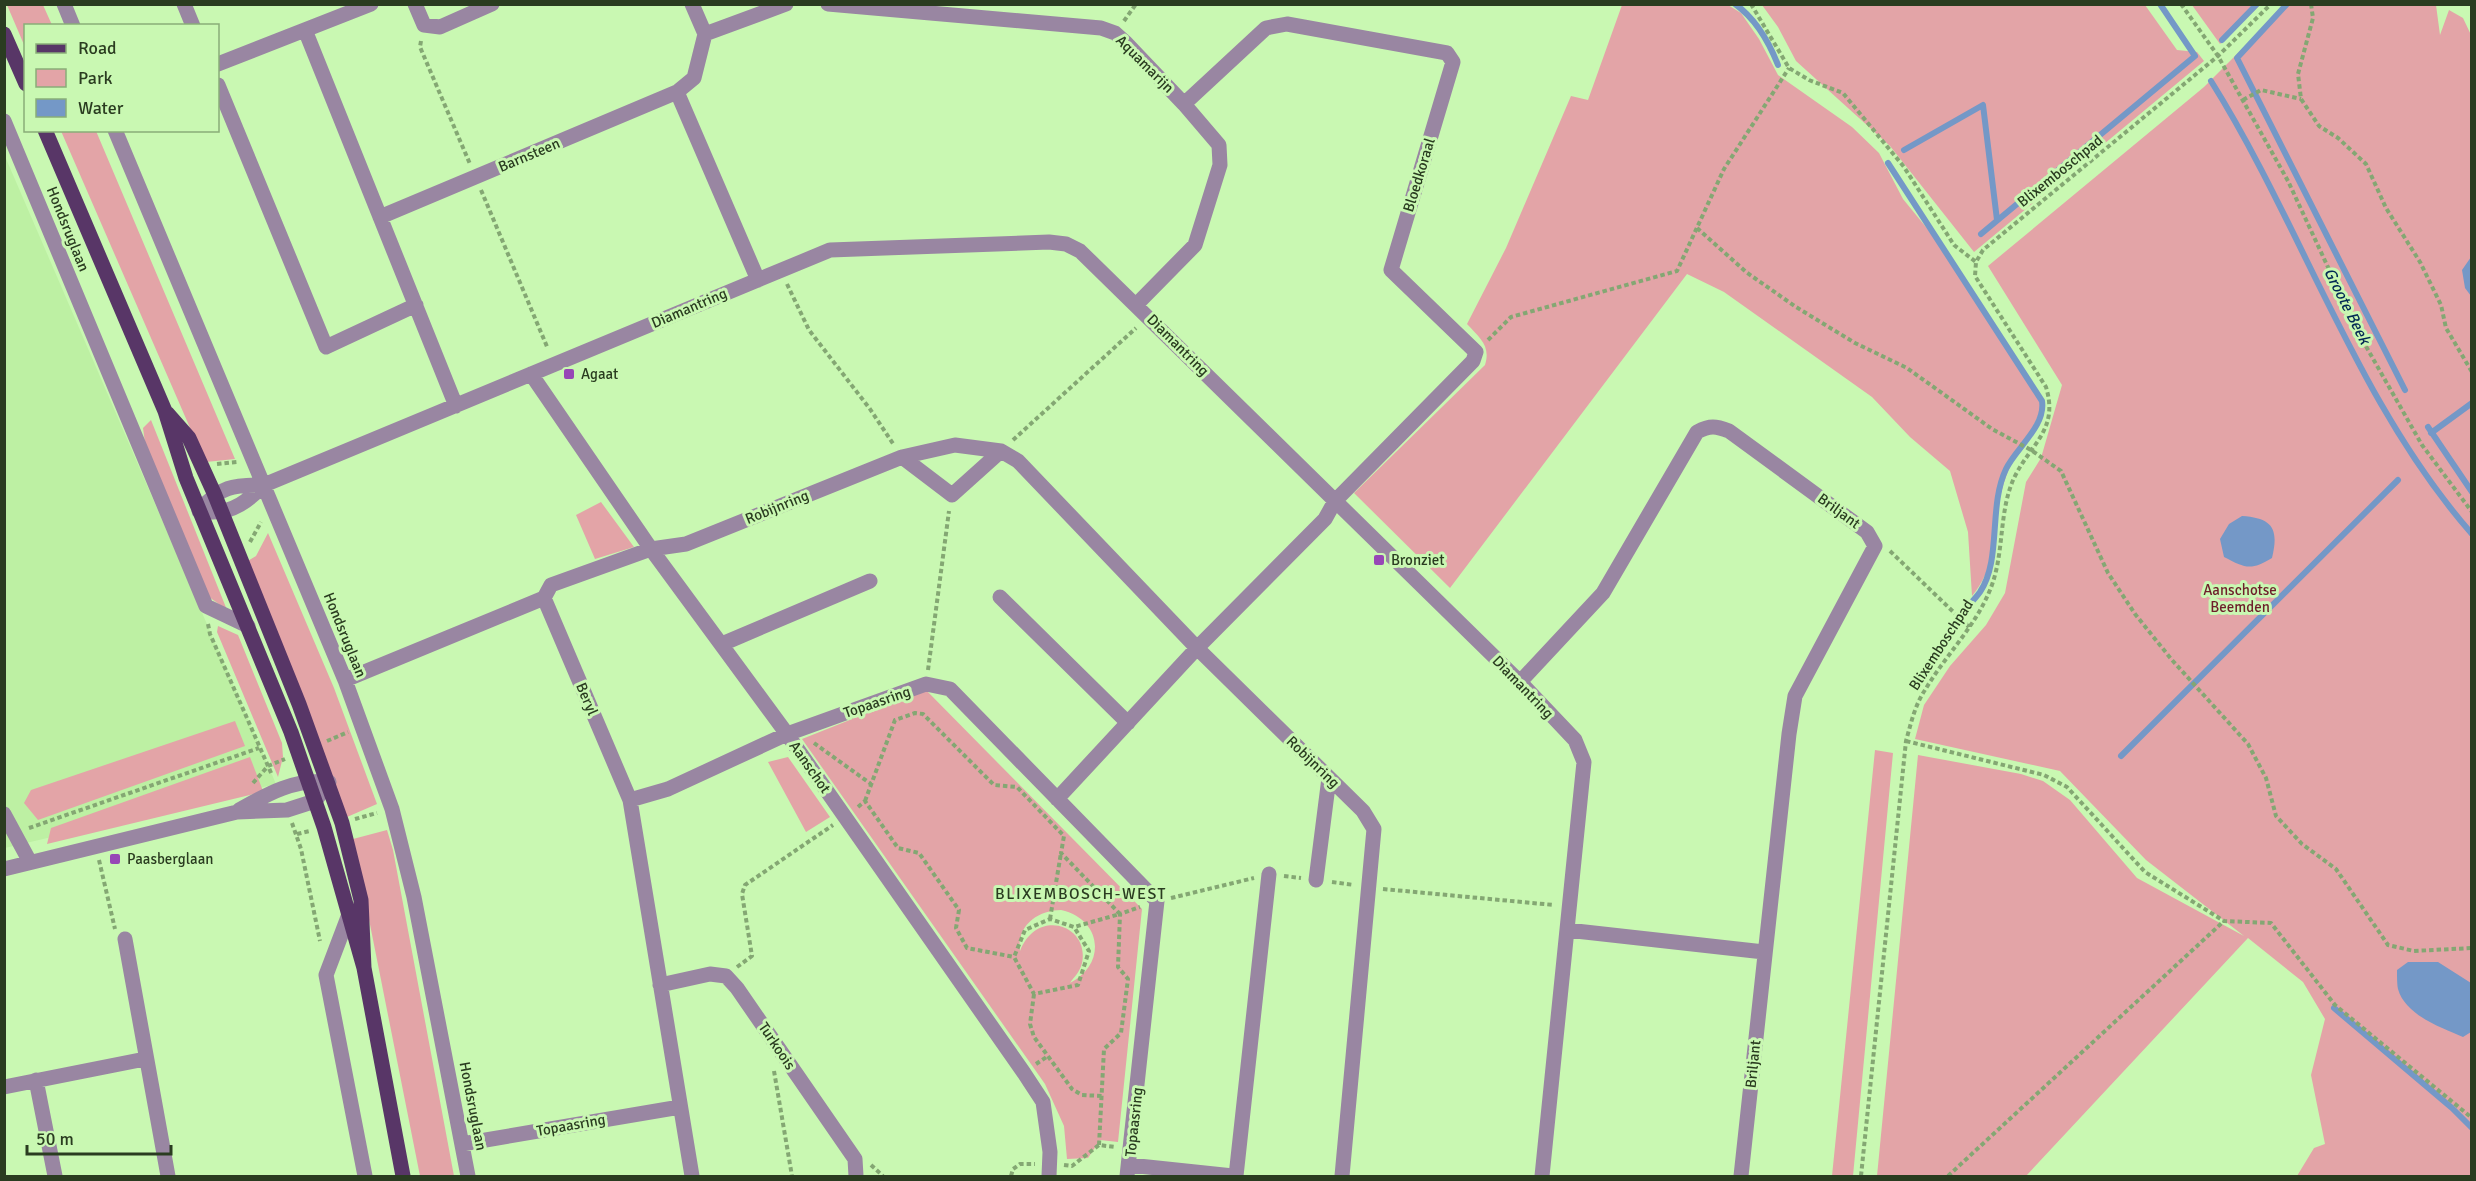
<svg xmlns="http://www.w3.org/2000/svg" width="2476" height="1181" font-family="Signika,sans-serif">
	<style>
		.built { fill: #bdf0a3 }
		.green { fill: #e3a4a7; fill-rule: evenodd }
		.water { fill: #7498c7 }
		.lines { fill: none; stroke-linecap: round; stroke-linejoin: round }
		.stream { stroke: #7498c7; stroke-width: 6 }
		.path { stroke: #84a773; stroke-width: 4; stroke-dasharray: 4.5 3; stroke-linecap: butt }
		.minor { stroke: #9986a2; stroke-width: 15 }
		.major { stroke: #583667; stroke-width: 15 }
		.poi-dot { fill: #9747b6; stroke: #c9f8b2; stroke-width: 2 }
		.labels { text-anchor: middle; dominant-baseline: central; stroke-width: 6; stroke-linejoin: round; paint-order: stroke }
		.street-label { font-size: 15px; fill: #2a3c20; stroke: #c9f8b2 }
		.poi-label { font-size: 15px; fill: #2a3c20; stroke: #c9f8b2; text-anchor: start }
		.park-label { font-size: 15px; fill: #6e1f2b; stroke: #c9f8b2 }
		.water-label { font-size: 16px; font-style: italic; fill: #032954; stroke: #c9f8b2 }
		.neighbourhood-label { font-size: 16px; letter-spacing: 1.5px; fill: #2a3c20; stroke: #c9f8b2 }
	</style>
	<rect width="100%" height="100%" fill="#c9f8b2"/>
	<path class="built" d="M4 154 276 784 5 848H4Z"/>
	<path class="green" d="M7 5H43L52 25 26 26 25 47Z
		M1622 5H1728L1741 13 1759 39 1778 75 1852 127 1879 153 1903 199 1948 254 2042 400C2044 415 2014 456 2007 474 1990 516 2003 559 1972 596L1968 532 1950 471 1910 437 1872 397 1724 292 1687 274 1450 588 1354 493 1485 365C1491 346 1480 338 1467 324L1506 248 1571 96 1588 100Z
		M1762 5H2145L2177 50 2197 52 2204 61 1974 252 1890 146 1796 61 1778 27Z
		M2192 5H2260L2220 44Z
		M2286 5H2436L2440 35 2449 10 2463 18 2472 37 2471 1176H2297L2314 1148 2325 1144 2311 1075 2325 1019 2303 982 2248 938 2026 1176H1877L1918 755 2021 774 2043 781 2070 800 2137 878 2244 936 2146 860 2060 771 1915 739 1924 705 1950 666 1986 625 2005 593 2026 482 2041 458 2062 385 1988 266 2204 87Z
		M61 131H96L235 459 206 462 204 460Z
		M151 420 227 610 205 594 146 450 143 428Z
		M601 502 634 547 595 559 576 515Z
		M268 533 334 688 377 804 347 817 246 562 256 556Z
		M218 626 238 635 282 743 283 757 278 777 217 632Z
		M923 687 1142 909 1118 1142 1100 1140 1088 1158 1067 1159 1064 1126 1045 1084 802 739 920 692ZM1061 910C1102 919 1107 964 1070 983 1074 977 1080 972 1082 963 1090 925 1037 907 1020 951 1016 926 1038 910 1061 910Z
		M235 721 245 746 38 820 24 803 31 790Z
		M1875 750 1893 753 1853 1176H1832Z
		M250 757 263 791 258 793 47 844 51 828Z
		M788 757 830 817 806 832 768 762Z
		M387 830 393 850 454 1176H420L353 839Z"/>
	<path class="water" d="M2471 257V296L2465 288 2462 270Z
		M2242 516C2273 518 2279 529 2272 558 2251 571 2245 568 2224 557L2220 539 2229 524Z
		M2408 962H2438L2471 983V1032L2463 1037C2442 1028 2405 1015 2398 989 2397 984 2397 976 2397 970Z"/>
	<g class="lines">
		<path class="stream" d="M1735 4C1756 19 1769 42 1778 65
			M2287 4 2237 58 2405 390
			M2222 40 2257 4
			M2211 81C2303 228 2357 403 2472 534
			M1904 150 1983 105 1997 220
			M1888 163 2042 401C2046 426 2016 448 2006 469 1988 507 2002 559 1980 592 1975 599 1968 606 1962 613
			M1981 234 2195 56 2160 4
			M2428 427 2472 492
			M2431 433 2472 403
			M2121 756 2398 480
			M2334 1008 2452 1108 2472 1128"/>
		<path class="path" d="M1751 4 1789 68 1809 80 1843 93 1904 167 1954 245 1976 262
			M2181 4 2218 56 2288 181 2359 334 2422 445 2472 512
			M2311 4 2313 18 2298 74 2301 99 2319 126 2338 138 2366 164 2386 208 2420 262 2441 305 2446 328 2472 372
			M1124 21 1136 4
			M421 41 420 47 470 164
			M2243 100 2261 90 2301 99
			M481 190 548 349
			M1697 228 1746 272 1796 307 1855 343 1907 368 1992 429 2031 450 2061 471 2108 573 2135 614 2172 660 2248 744 2266 778 2276 816 2302 844 2336 869 2388 945 2414 951 2472 948
			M787 284 809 330 870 409 894 445
			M1488 340 1511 317 1677 271 1724 169 1789 68
			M1013 440 1136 328
			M217 464 237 462
			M250 542 261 522
			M1890 551 1969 627
			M208 624 210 634 272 775
			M928 670 949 511
			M327 741 348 732
			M1906 741 2044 775 2067 787 2145 872 2224 921 2271 923 2335 1005 2472 1118
			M814 743 871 784
			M253 783 268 766 285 759
			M865 801 895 720 915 713 923 714 994 785 1017 787 1064 836 1061 853 1120 914 1074 927 1050 919 1025 930 1014 957 1034 994 1078 985 1089 951 1074 927
			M858 807 865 801 898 848 919 853 959 910 956 928 967 948 1014 957
			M355 819 377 813
			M292 823 301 849 320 941
			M29 828 259 748
			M297 834 310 831
			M99 860 115 929
			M1284 876 1301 878
			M1332 882 1354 885
			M1383 889 1554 905
			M1171 898 1254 878
			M1050 919 1061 853
			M737 967 752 956 742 894 745 885 833 825
			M1034 994 1030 1024 1034 1037 1072 1089 1082 1095 1102 1096
			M1036 1064 1048 1056
			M774 1071 792 1176
			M1099 1145 1104 1049 1121 1033 1128 979 1118 967 1120 914 1140 907
			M871 1165 883 1176
			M1064 1165 1072 1166 1099 1145 1115 1147
			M1011 1176 1013 1169 1020 1164H1035
			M1861 1176 1906 741C1911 723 1915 705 1925 690 1945 656 1975 627 1990 590 2005 554 1998 513 2014 478 2031 443 2059 430 2046 387L1975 276 1976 262 1983 250 2218 56 2271 4
			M1948 1176 2224 921"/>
		<path class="minor" d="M64 4 73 26
			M184 4 193 26
			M415 4 424 25 440 27 492 4
			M692 4 705 34
			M828 4 1101 28 1115 33 1125 42 1184 104 1219 145 1220 165 1195 245 1137 304
			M305 30 456 406
			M218 64 371 4
			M218 85 326 347 416 305
			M4 121 206 606 248 626
			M115 130 345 680 392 809 414 897 468 1176
			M380 217 677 92
			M758 280 677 92 694 78 705 34 786 4
			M531 374 651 549 787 734 1024 1073 1043 1102 1050 1152 1049 1176
			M902 457 952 495 1001 451
			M199 511C220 486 233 485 264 485L830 250 1049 242 1066 244 1080 251 1520 682 1575 740 1584 762 1542 1176
			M211 512C233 513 249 500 264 485
			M1000 597 1128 723
			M544 598 630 800 692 1176
			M722 644 870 581
			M345 680 544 598 551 585 651 549 686 544 902 457 955 445 1001 451 1018 461 1197 648 1363 811 1374 829 1342 1176
			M1520 682 1603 593 1697 432C1710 425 1716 426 1729 431L1867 532 1875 546 1795 696 1789 734 1741 1176
			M1057 799 1197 648 1325 519 1335 501 1473 361 1476 352 1391 270 1453 62 1447 53 1287 24 1266 28 1184 104
			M630 800 668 789 787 734 926 684 950 689 1157 901 1127 1176
			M239 810C269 793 294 779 329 782
			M4 814 30 862
			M4 869 237 812 287 810 315 801 329 782
			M1316 880 1329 778
			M348 917 326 975 365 1176
			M1567 930 1764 952
			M125 939 168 1176
			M660 985 710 974 726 976 737 988 855 1159 856 1176
			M36 1080 55 1176
			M4 1087 145 1059
			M462 1144 680 1107
			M1129 1165 1233 1176
			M1236 1176 1269 874"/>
		<path class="major" d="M4 34 26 84
			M45 130 165 411 186 478 291 732 324 827 364 968
			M167 413 189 438 214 493 299 704 342 823 361 900 364 968 403 1176"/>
	</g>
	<g class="poi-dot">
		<rect x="563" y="368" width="12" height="12" rx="3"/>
		<rect x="1373" y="554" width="12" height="12" rx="3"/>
		<rect x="109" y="853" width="12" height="12" rx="3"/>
	</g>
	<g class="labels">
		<g class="street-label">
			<text transform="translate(1145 64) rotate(45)">Aquamarijn</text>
			<text transform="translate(529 155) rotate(-23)">Barnsteen</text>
			<text transform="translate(2060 171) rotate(-39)">Blixemboschpad</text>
			<text transform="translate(1419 175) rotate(-73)">Bloedkoraal</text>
			<text transform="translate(68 229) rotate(68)">Hondsruglaan</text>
			<text transform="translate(689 308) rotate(-23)">Diamantring</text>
			<text transform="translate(1178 345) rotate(45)">Diamantring</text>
			<text transform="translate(777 507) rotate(-22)">Robijnring</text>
			<text transform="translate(1839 511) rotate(36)">Briljant</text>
			<text transform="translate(345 635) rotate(68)">Hondsruglaan</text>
			<text transform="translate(1941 645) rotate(-57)">Blixemboschpad</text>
			<text transform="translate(1523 687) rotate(46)">Diamantring</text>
			<text transform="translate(587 699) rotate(67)">Beryl</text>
			<text transform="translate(877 702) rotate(-19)">Topaasring</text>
			<text transform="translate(1313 762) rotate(44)">Robijnring</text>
			<text transform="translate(810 767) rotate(55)">Aanschot</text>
			<text transform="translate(777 1046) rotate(56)">Turkoois</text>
			<text transform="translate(1753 1064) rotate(-84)">Briljant</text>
			<text transform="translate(473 1106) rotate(79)">Hondsruglaan</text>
			<text transform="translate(1134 1122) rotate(-84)">Topaasring</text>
			<text transform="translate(571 1125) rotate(-10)">Topaasring</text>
		</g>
		<g class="poi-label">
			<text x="581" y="374">Agaat</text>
			<text x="1391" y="560">Bronziet</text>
			<text x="127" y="859">Paasberglaan</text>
		</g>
		<g class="park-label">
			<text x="2240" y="590">Aanschotse<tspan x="2240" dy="17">Beemden</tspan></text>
		</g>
		<g class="water-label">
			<text transform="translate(2347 306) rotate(63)">Groote Beek</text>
		</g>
		<g class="neighbourhood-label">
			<text x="1081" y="894">BLIXEMBOSCH-WEST</text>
		</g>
	</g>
	<rect width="2476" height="1181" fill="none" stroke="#2a3c20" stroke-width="12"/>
	<rect x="24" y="24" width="195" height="108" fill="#c9f8b2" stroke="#89ad78" stroke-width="1.5"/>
	<rect x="36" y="44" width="30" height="9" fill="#583667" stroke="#89ad78" stroke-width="1.5"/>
	<text x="78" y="54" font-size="18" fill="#2a3c20">Road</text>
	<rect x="36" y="69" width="30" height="18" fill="#e3a4a7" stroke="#89ad78" stroke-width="1.5"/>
	<text x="78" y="84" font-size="18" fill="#2a3c20">Park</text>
	<rect x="36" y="99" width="30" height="18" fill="#7498c7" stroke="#89ad78" stroke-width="1.5"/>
	<text x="78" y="114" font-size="18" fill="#2a3c20">Water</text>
	<path d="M27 1145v9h144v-9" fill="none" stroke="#2a3c20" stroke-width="3"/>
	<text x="36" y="1145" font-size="18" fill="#2a3c20" stroke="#c9f8b2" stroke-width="4.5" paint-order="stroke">50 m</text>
</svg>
